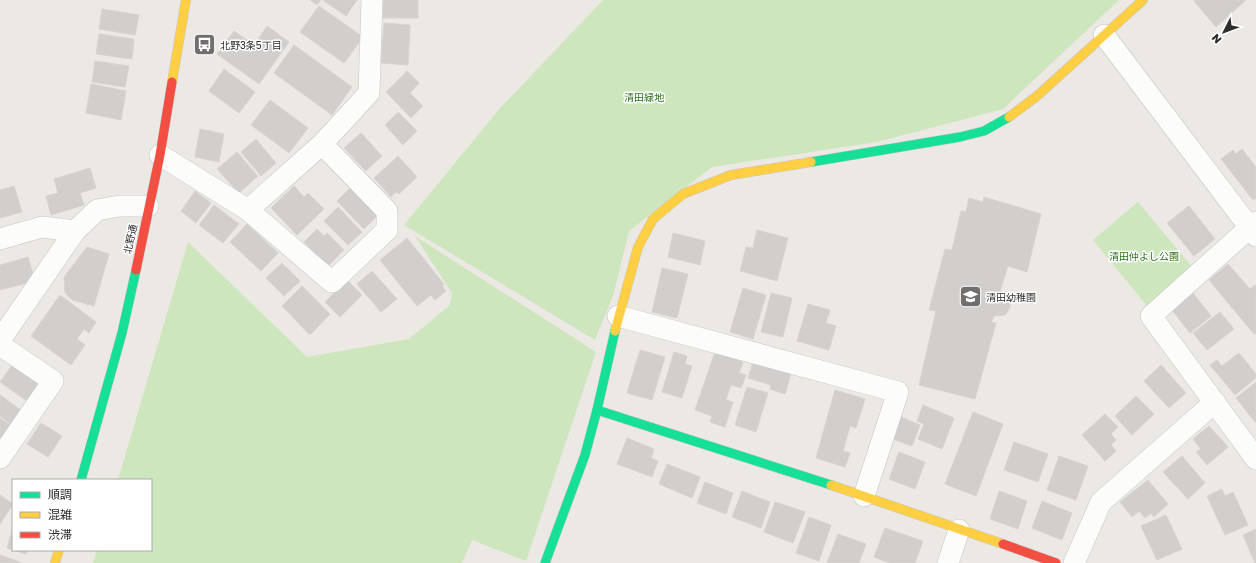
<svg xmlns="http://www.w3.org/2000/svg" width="1256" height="563" font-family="'Golos Text','Noto Sans JP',sans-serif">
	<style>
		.green { fill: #cee6be }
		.building { fill: #d1cecb; stroke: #d7d4d0 }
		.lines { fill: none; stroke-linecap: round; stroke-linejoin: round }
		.street-casing { stroke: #c5c4c5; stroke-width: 22 }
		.fast-casing { stroke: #c5c4c5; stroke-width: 10 }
		.slow-casing { stroke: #c5c4c5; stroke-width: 10 }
		.jam-casing { stroke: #c5c4c5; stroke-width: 10 }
		.street { stroke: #fcfcfb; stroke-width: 21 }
		.fast { stroke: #16e098; stroke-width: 9 }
		.slow { stroke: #ffcf43; stroke-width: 9 }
		.jam { stroke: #f24e42; stroke-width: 9 }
		.labels { text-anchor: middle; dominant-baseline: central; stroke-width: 3; stroke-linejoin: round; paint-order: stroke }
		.poi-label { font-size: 10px; fill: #2e2e2e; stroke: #fff; text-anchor: start }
		.park-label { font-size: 10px; fill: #2c6e1b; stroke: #fff }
		.street-label { font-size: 10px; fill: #2e2e2e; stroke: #fff }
	</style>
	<rect width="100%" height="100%" fill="#ece8e4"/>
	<path class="green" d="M603 0H1119L1003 109 877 142 712 167 629 231 613 296 595 340 404 225 501 107Z
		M1138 202 1192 267 1147 306 1093 240Z
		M415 236 596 352 526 561 472 540 462 563H93L97 550H151V480H118L188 242 307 357 409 339 450 305 452 293Z"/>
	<path class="building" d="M310 0H321L317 5Z
		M324 0H357L346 16 324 1Z
		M383 0H418V18H383Z
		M1195 0H1246L1216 27 1194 1Z
		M319 6 363 37 344 63 300 32Z
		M102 9 139 15 135 35 99 29Z
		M384 23 410 25 408 65 381 63Z
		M267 26 289 42 259 84 217 54 234 31 254 45Z
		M99 34 134 39 132 59 96 54Z
		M294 45 352 87 332 115 274 73Z
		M95 61 129 66 125 87 92 82Z
		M224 69 255 92 239 113 209 91Z
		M407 71 419 83 410 93 423 106 411 118 386 92Z
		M91 84 126 91 121 120 86 113Z
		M270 100 308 128 289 153 251 125Z
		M398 112 417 131 403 145 385 125Z
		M200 129 224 134 219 162 195 157Z
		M361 133 382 156 366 171 344 148Z
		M256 139 276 163 261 176 241 152Z
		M1242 149 1256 167V198L1253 200 1221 159 1233 150 1236 154Z
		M237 152 258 176 239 193 217 169Z
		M398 156 417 177 399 194 396 192 391 197 374 178Z
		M90 168 96 188 80 193 84 205 51 215 46 196 58 193 54 179Z
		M14 186 22 212 0 218V190Z
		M294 186 304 197 308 193 324 209 297 235 271 208Z
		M352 186 379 214 364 229 337 201Z
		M195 191 211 203 196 223 181 211Z
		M984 197 1041 214 1027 272 1008 266 1000 291 1006 294 1010 301V308L1005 315 994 316 991 322 996 323 975 399 919 385 936 311 929 310 945 249 952 250 961 211 966 212 969 198 983 202Z
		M214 205 239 224 223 243 199 225Z
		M1189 206 1215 239 1194 256 1167 223Z
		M338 207 362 232 348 245 324 221Z
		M247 224 278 253 261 271 230 242Z
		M317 229 324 236 327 233 344 250 328 266 304 242Z
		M757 230 788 238 777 281 740 271 746 247 753 248Z
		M673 233 705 241 700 265 668 257Z
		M407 238 444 284 442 286 446 291 435 300 431 295 417 306 380 260Z
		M87 247 109 254 94 306 72 300 65 293 64 277Z
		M28 257 35 281 0 290V265Z
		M282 263 300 281 284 296 266 278Z
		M1228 264 1250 289 1255 285 1256 286V333L1254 334 1209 280Z
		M662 268 688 274 677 318 652 312Z
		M372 271 397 299 381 312 357 284Z
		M347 280 362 295 340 317 325 302Z
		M302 286 330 314 310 335 282 306Z
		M743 288 766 295 753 339 730 332Z
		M771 293 792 298 783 337 761 332Z
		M1193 293 1211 316 1190 333 1172 310Z
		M60 295 96 322 89 333 84 329 77 339 85 345 71 365 31 336Z
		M808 304 830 310 826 323 836 326 829 350 797 341Z
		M1220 312 1234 329 1207 350 1193 333Z
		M640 350 665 357 652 400 627 393Z
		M674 352 687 356 685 364 692 366 682 398 662 392Z
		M715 352 743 362 739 373 746 375 741 388 731 385 726 400 733 402 725 427 710 422 712 416 695 410Z
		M1239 353 1256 374V378L1235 395 1210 365 1217 360 1222 366Z
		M753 362 791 373 785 394 770 389 771 385 748 378Z
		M13 364 39 383 27 401 0 382Z
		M1161 365 1186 393 1169 408 1144 381Z
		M1256 382V423L1236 398Z
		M747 387 768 393 756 432 735 425Z
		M835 390 865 399 856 428 850 426 843 451 850 453 845 467 816 458Z
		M0 395 22 411 12 425 0 416Z
		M1136 396 1154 414 1132 435 1115 416Z
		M923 405 954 418 942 449 918 439 924 424 917 421Z
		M973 412 1003 424 976 496 945 484Z
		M1105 414 1118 427 1111 434 1116 440 1111 445 1116 451 1105 461 1082 435Z
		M901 417 920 425 912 446 893 439Z
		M0 418 12 426 0 444Z
		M41 423 62 436 48 457 27 444Z
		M1209 426 1228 447 1207 465 1196 452 1201 449 1193 439Z
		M627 438 654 449 651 458 658 461 652 477 617 464Z
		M1014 442 1048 454 1038 482 1004 470Z
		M899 452 925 462 915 489 889 479Z
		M1059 456 1088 466 1076 500 1047 490Z
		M1182 456 1205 483 1188 499 1163 472Z
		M667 464 700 477 692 498 659 484Z
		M1148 480 1168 504 1154 517 1151 513 1145 518 1139 511 1132 517 1120 502Z
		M705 482 733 493 726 514 697 503Z
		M1222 489 1225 496 1233 492 1248 525 1225 535 1207 496Z
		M742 491 770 502 761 528 732 517Z
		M999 491 1027 501 1018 529 990 519Z
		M0 495 13 504 0 524Z
		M1042 501 1072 513 1062 540 1032 528Z
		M775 502 805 512 793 543 764 532Z
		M1166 515 1182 549 1157 560 1141 526Z
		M809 517 831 525 819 561 796 553Z
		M13 528V550L7 548Z
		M885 528 923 541 915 563H890L874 557Z
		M1256 529V563H1255L1243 535Z
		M838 534 866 544 859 563H827Z
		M13 550H27L26 554Z
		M0 555 20 562V563H0Z"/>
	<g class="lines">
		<defs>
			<path id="street" d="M1104 35 1256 236
				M160 155 248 210 322 144 369 93 372 0
				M248 210 332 282 387 230V211L322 144
				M1256 222 1151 316 1256 459
				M0 239 42 227 75 231
				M618 316 898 392 864 496
				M0 340 75 231 97 210 119 206H148
				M0 345 53 381 0 458
				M948 563 959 530
				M1074 563 1101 502 1215 402"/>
			<path id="fast" d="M811 162 960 137 984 131 1009 117
				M597 410 831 485
				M81 480 122 333 136 270
				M545 563 585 455 597 410 615 331"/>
			<path id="slow" d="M172 82 186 0
				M1009 117 1037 96 1143 0
				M615 331 638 247 653 219 683 194 731 175 811 162
				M831 485 1003 544
				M55 563 59 550"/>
			<path id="jam" d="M136 270 160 155 172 82
				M1003 544 1056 563"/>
		</defs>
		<use href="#street" class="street-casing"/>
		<use href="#fast" class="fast-casing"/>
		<use href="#slow" class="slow-casing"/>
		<use href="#jam" class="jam-casing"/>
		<use href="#street" class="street"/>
		<use href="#fast" class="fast"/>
		<use href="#slow" class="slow"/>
		<use href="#jam" class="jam"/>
	</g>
	<defs>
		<symbol id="bus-square" viewBox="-11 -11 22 22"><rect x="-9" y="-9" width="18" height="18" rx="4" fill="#706f6e" stroke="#fff"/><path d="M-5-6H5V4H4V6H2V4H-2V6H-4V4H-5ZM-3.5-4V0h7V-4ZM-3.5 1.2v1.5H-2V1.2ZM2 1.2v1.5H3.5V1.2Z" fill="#fff"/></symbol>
		<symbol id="school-square" viewBox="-11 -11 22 22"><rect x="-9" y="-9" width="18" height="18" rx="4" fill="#706f6e" stroke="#fff"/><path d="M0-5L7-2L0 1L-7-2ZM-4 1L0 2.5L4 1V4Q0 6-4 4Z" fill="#fff"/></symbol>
	</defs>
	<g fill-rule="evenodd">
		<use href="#bus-square" x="192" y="32" width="25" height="25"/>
		<use href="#school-square" x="958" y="284" width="25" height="25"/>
	</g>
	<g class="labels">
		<g class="poi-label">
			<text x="220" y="45">北野3条5丁目</text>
			<text x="986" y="297">清田幼稚園</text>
		</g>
		<g class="park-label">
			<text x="644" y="97">清田緑地</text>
			<text x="1144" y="256">清田仲よし公園</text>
		</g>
		<g class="street-label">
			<text transform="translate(130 239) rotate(-78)">北野通</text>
		</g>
	</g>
	<rect x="12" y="479" width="140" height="72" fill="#ffffff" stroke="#ababab"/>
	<rect x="20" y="492" width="20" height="6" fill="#16e098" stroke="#ababab"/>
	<text x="48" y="499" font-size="12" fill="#2e2e2e">順調</text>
	<rect x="20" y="512" width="20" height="6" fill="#ffcf43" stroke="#ababab"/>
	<text x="48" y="519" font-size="12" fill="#2e2e2e">混雑</text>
	<rect x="20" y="532" width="20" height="6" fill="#f24e42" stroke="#ababab"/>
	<text x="48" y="539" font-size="12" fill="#2e2e2e">渋滞</text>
	<g transform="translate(1224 32) rotate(228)" stroke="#ffffff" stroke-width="3" paint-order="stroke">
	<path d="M0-3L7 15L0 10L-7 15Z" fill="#2e2e2e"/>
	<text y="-6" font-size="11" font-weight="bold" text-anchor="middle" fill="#2e2e2e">N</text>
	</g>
</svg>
